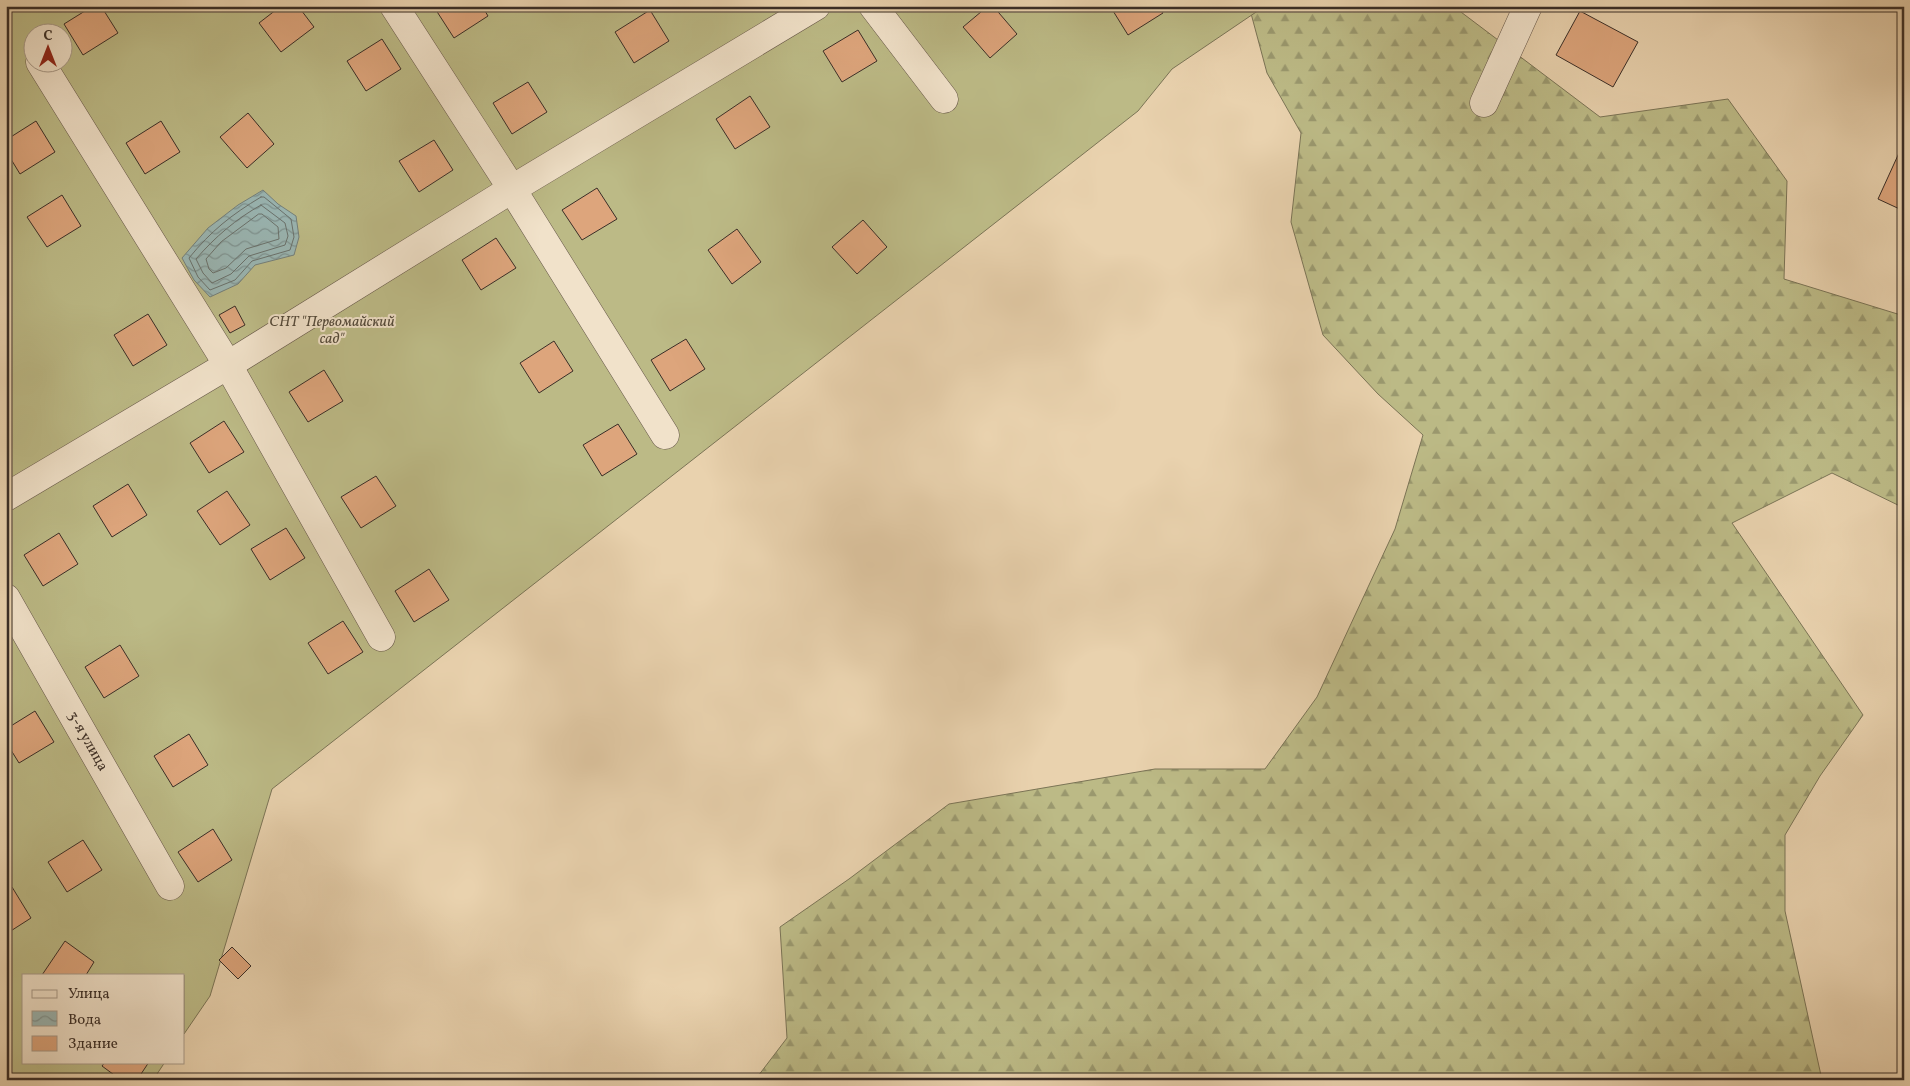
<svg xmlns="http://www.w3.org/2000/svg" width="1910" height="1086" font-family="Vollkorn,serif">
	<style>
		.forest { fill: url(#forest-firs); stroke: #7b7456 }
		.garden { fill: #bcba86; stroke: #7b7456; fill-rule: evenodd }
		.water { fill: url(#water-waves); stroke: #74807b }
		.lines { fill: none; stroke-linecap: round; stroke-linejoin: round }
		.shore { stroke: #6a726d; stroke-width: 1 }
		.building { fill: #dda57c; stroke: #3a2e27 }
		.minor-casing { stroke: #665749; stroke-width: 29 }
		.minor { stroke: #f1e2ca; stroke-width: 28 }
		.labels { text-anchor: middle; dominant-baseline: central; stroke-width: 4; stroke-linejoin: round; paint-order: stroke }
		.park-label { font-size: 15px; font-style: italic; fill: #544a3a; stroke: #f1e2ca }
		.street-label { font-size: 15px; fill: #3a2e27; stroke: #f1e2ca }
	</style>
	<defs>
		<pattern id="forest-firs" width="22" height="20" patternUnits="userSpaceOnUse" patternTransform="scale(1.25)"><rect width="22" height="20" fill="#bcba86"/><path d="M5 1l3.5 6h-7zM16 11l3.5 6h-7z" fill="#9a986e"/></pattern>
		<pattern id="water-waves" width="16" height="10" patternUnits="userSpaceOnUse" patternTransform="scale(1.25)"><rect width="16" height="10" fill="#9ab6b3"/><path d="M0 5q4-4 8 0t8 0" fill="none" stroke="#7f9492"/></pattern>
	</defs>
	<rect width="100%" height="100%" fill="#e9d2ae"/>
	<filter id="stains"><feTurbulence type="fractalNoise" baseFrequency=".004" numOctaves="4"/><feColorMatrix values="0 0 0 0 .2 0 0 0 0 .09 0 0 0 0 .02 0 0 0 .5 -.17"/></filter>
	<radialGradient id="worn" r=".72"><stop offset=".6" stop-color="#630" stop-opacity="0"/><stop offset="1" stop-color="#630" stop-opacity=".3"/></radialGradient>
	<path class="forest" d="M1249 6H1453L1600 117 1728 99 1787 181 1784 279 1904 316V508L1832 473 1732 523 1863 715 1820 776 1785 835V911L1822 1080H755L787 1038 780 927 849 879 949 804 1155 769H1265L1317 697 1395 529 1423 435 1378 394 1323 335 1291 222 1301 133 1267 73Z"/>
	<path class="garden" d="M6 6H1265L1172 69 1138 111 272 789 210 996 184 1034V975H24V1062H165L153 1080H6ZM32 32H62V62H32Z"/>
	<path class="water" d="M263 190 278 204 296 216 299 237 294 255 255 265 238 284 210 297 194 280 182 258 208 228 238 205Z"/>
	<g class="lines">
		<path class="shore" d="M261 197H264L291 219 294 237 290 250 252 261 235 280 210 290 198 277 189 258C211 231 231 215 261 197Z
			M261 205 285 223 288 236 285 245 249 256 231 274 212 283 203 273 196 259C215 237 236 219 261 205Z
			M259 214H262L278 227 279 239 246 249 226 268 213 273 209 269 206 259 221 242Z"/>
	</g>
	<path class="building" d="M93 6H101L118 33 83 55 64 24Z
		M281 6H298L314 27 281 52 259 23Z
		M436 6H482L488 16 454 38 434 7Z
		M988 6H993L1017 34 990 58 963 27Z
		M1110 6H1159L1163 13 1128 35Z
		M650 10 669 41 634 63 615 32Z
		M1580 11 1638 42 1613 87 1556 55Z
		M858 30 877 61 842 82 823 51Z
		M382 39 401 69 366 91 347 61Z
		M528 82 547 112 512 134 493 103Z
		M750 96 770 127 735 149 716 119Z
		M248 113 274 144 247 168 220 137Z
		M36 121 55 152 20 174 6 151V140Z
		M161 121 180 152 145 174 126 143Z
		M434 140 453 170 419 192 399 161Z
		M1904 142V211L1878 199Z
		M597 188 617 219 582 240 562 210Z
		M62 195 81 226 47 247 27 217Z
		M863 220 887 247 857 274 832 247Z
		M737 229 761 262 732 284 708 250Z
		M496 238 516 268 481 290 462 260Z
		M235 306 245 325 230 333 219 315Z
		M148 314 167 345 133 366 114 335Z
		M686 339 705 369 670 391 651 360Z
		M554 341 573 371 539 393 520 363Z
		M324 370 343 401 308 422 289 392Z
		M224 421 244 452 209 473 190 443Z
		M618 424 637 454 602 476 583 445Z
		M376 476 396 506 361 528 341 497Z
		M128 484 147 515 112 537 93 506Z
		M227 491 250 525 220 545 197 511Z
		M286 528 305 558 270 580 251 549Z
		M59 533 78 564 43 586 24 555Z
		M429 569 449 600 414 622 395 591Z
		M343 621 363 652 328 674 308 643Z
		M120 645 139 676 104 698 85 667Z
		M35 711 54 742 19 763 6 742V729Z
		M189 734 208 765 173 787 154 756Z
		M213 829 232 860 198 882 178 852Z
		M83 840 102 870 67 892 48 862Z
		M12 887 31 918 6 934V891Z
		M65 941 94 962 86 975H42Z
		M232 947 251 966 238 979 219 960Z
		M105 1062H149L137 1080H121L102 1066Z"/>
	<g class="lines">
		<defs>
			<g id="minor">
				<path d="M394 6 512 189 665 435"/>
				<path d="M873 6 944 99"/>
				<path d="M40 62 228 365 381 637"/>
				<path d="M1484 103 1528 6"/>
				<path d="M6 497 228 365 512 189 816 6"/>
				<path id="s1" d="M6 598 170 886"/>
			</g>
		</defs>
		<use href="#minor" class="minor-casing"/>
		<use href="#minor" class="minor"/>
	</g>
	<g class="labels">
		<g class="park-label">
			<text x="332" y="322">СНТ "Первомайский<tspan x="332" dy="17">сад"</tspan></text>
		</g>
		<g class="street-label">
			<text stroke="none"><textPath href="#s1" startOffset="165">3-я улица</textPath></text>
		</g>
	</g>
	<rect width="1910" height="1086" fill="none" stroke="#e9d2ae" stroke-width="25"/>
	<rect x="8" y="8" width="1895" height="1071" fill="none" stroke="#3a2e27" stroke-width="2.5"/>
	<rect x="12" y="12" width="1885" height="1061" fill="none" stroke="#3a2e27"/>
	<rect x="22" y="974" width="162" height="90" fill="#f1e2ca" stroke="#a89a89"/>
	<rect x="32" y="990" width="25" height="8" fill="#f1e2ca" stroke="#a89a89"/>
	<text x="68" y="998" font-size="15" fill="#3a2e27">Улица</text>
	<rect x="32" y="1011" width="25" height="15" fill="url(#water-waves)" stroke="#a89a89"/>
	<text x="68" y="1024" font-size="15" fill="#3a2e27">Вода</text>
	<rect x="32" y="1036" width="25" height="15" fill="#dda57c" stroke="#a89a89"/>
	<text x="68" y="1048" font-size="15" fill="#3a2e27">Здание</text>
	<g transform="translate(48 48)"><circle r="24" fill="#f1e2ca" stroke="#a89a89"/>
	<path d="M0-4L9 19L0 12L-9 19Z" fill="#8f2418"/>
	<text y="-8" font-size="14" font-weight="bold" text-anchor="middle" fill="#3a2e27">С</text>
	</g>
	<rect width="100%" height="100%" filter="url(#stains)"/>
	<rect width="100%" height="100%" fill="url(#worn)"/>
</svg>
